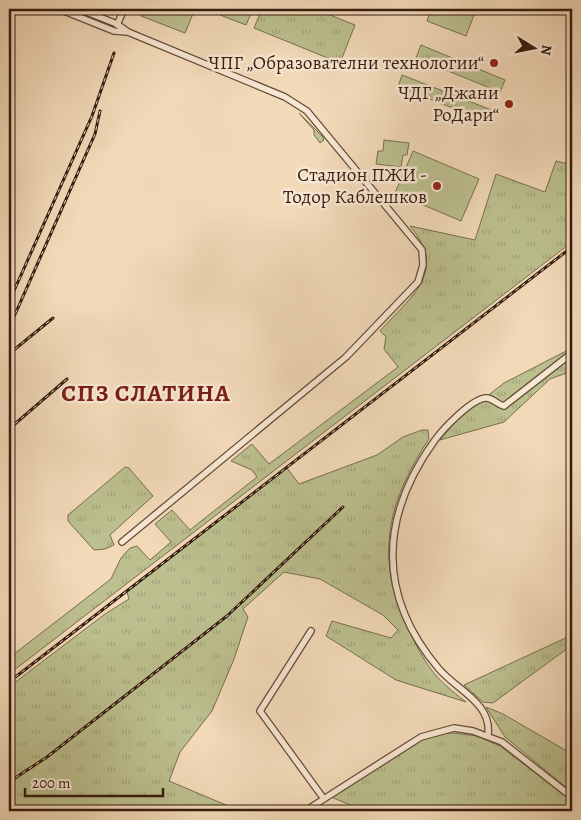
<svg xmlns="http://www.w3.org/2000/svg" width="581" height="820" font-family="Alegreya,serif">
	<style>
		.grass { fill: url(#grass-tufts); stroke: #786e4e }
		.pitch { fill: #bcbf8e; stroke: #786e4e }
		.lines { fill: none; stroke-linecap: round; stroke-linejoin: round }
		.minor-casing { stroke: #644c39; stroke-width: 8 }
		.minor { stroke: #f7e6d1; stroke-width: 5.5 }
		.rail-casing { stroke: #351d0f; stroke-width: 3 }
		.rail { stroke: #f7e6d1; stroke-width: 1; stroke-dasharray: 4; stroke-linecap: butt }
		.poi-dot { fill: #8f2418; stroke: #f7e6d1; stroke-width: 2 }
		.labels { text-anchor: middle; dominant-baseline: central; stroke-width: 5; stroke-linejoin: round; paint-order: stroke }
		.poi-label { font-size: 19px; fill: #351d0f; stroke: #f7e6d1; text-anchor: end }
		.district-label { font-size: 24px; font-weight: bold; letter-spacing: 1px; fill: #7a1f14; stroke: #f7e6d1 }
	</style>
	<defs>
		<pattern id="grass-tufts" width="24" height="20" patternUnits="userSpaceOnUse" patternTransform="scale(1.25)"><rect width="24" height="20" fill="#bcbf8e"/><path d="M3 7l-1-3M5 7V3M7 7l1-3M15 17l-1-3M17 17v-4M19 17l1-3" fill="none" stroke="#a2a479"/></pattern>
	</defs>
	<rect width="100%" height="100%" fill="#f2d9b8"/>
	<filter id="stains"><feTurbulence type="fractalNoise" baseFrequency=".004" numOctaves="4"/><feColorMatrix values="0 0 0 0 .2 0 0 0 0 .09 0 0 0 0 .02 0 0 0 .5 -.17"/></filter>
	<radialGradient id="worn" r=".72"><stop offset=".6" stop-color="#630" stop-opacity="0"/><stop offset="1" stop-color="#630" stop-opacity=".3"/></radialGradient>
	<path class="grass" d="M262 9H315L355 25 340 63 254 28Z
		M421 45 505 80 500 92 416 58Z
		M402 75 494 111 490 122 398 87Z
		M299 113 323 137 324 140 320 143 314 135V130Z
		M556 161 572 165V242L9 674V658L111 579 121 558 130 548 137 546 150 560 171 542 155 524 172 510 190 530 257 477 252 470 231 461 252 444 269 464 398 367 384 349 386 337 380 331C411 296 449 272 410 226L475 240 496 174 545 192Z
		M572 348V371L550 379 504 422 440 440 458 419 504 383Z
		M422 430H428L429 439C385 505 374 563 411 635 429 670 435 678 466 702L396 680 326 636 332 621 391 638 398 630 383 615 320 579 284 572 243 609 248 617 234 659 212 711 180 752 169 781 226 805 224 811H143L120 808 119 811H9V687L105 614 129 599 127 592 287 468 299 484 377 455 403 437Z
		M125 467 129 468 153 496 110 535 114 545 105 549 94 550 68 521V515Z
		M572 635V645L493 703 483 702 464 685Z
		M486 707 503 714 572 754V792L505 737Z
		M453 733 477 736 500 746 572 801V811H365L331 797 422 740 438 734Z"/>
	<path class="pitch" d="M144 9H195L185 33 141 16Z
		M222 9H253L246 25 220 15Z
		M431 9H457L474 15 466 36 427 21Z
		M384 140 409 143 407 155H403L401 167 376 164 378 151H383Z
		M413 151 479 179 461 221 395 193Z"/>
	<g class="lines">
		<defs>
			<path id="minor" d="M59 9 114 31 128 32
				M79 9 117 24 128 32 285 97 307 111 418 245 422 250 423 265 418 282 346 357 122 542
				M117 25 124 9
				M311 631 260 711 324 799
				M488 735C492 703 458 691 439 669 376 595 380 516 435 440 443 429 473 397 487 398 494 399 498 405 504 406L572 353
				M305 811 421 737 454 728 473 731 502 742 572 797"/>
		</defs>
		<use href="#minor" class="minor-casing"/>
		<use href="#minor" class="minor"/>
		<defs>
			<path id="rail" d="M9 302 92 116 114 53
				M9 328 95 134 100 111
				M9 354 53 318
				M9 429 67 379
				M9 682 572 247
				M9 782 47 757 227 616 343 507"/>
		</defs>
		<use href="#rail" class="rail-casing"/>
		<use href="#rail" class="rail"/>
	</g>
	<g class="poi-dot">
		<circle cx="494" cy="63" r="5"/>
		<circle cx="509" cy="104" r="5"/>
		<circle cx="437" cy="186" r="5"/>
	</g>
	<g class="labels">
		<g class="poi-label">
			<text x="484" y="63">ЧПГ „Образователни технологии“</text>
			<text x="499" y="93">ЧДГ „Джани<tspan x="499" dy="22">РоДари“</tspan></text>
			<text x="427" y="175">Стадион ПЖИ -<tspan x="427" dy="22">Тодор Каблешков</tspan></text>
		</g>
		<g class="district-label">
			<text x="146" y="393">СПЗ СЛАТИНА</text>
		</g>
	</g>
	<rect width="581" height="820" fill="none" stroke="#f2d9b8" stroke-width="30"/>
	<rect x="10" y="10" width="561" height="800" fill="none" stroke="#351d0f" stroke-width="2.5"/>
	<rect x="15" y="15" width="551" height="790" fill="none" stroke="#351d0f"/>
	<g transform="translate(534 48) rotate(100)" stroke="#f7e6d1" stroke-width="4" paint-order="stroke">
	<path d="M0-4L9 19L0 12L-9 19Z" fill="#351d0f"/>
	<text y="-8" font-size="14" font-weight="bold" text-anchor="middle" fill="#351d0f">N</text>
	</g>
	<path d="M25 788v8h138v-8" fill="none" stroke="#351d0f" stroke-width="2.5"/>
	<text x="32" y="788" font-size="15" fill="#351d0f" stroke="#f7e6d1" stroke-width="4" paint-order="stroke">200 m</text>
	<rect width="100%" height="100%" filter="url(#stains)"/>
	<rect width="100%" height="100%" fill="url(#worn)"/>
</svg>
